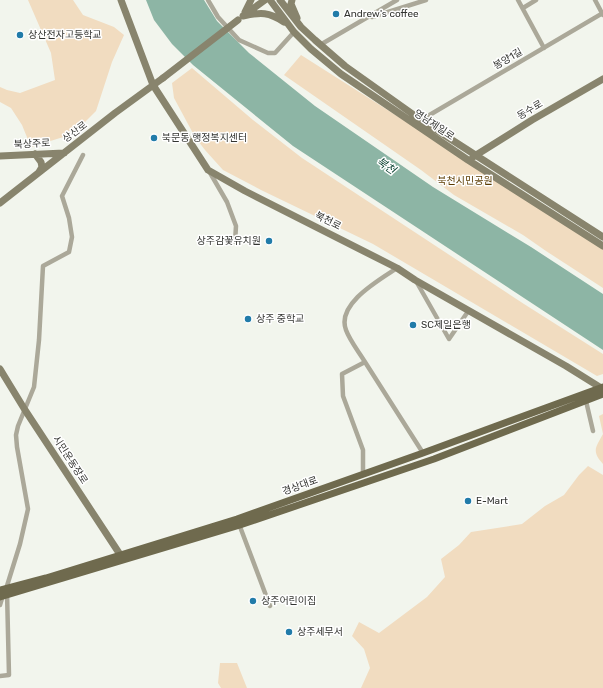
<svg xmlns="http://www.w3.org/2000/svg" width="603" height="688" font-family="Rubik,'Noto Sans KR',sans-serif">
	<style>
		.green { fill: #f1dcc0 }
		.water { fill: #8db5a5 }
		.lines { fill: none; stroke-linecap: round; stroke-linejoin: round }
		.street { stroke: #aba899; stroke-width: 4.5 }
		.secondary { stroke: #88846d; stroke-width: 7 }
		.primary { stroke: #6f6a4e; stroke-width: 7 }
		.secondary-bridge { stroke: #88846d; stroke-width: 7 }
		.poi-dot { fill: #217ba9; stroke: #fff; stroke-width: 1.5 }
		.labels { text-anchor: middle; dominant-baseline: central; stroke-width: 3; stroke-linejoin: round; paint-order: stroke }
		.poi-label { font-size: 10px; fill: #333431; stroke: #fff; text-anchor: start }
		.street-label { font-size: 10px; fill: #333431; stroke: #fff }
		.park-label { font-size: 10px; fill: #5b3c02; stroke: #fff }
		.water-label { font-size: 11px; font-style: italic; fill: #0f4534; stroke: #fff }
	</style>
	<rect width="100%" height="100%" fill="#f2f5ed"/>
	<path class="green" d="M28 0H73L83 15 114 27 124 35 112 62 96 111 73 134 31 147 22 125 11 108 0 102V87L7 90 20 93 55 80 51 53Z
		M301 55 603 247V288L546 251 523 235 454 195 421 170 284 75Z
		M192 68 253 120 302 158 524 304 603 354V374L597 376 373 244 261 190 223 170 205 150 195 137 174 98 172 83Z
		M603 414V464C591 451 596 447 603 434L599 416Z
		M588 466 603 475V688H361L370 668 364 649 352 636 359 622 379 633 427 597 445 577 441 559 459 545 471 532 522 524 545 506 564 495 579 475Z
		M220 663H237L247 688H221L218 683Z"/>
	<path class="water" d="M146 0H204L217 21 249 53 315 106 433 187 531 247 603 294V350L293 146 193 65 172 44 154 20Z"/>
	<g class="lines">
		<path class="street" d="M208 0 218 17 239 40 268 53H275L294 32
			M518 0 544 48
			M595 0 603 15
			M523 8 536 0
			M372 17 426 0
			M320 45 397 0
			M421 120 603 13
			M209 171 227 202 236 226 235 242
			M416 281 449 339 469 310
			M365 362 423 453
			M586 401 593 431
			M363 474V450L343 396 342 374 365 362C359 352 350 341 346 330 336 304 379 280 397 268
			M239 524 270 606
			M6 589 20 544 28 509 17 447 16 435 18 426 34 387 39 340 43 266 69 252 72 237 69 218 62 196 83 155
			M0 605 3 595
			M0 676 9 675 7 592"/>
		<path class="secondary" d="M121 0 153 85 208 170 245 191 397 268 415 280 566 366 603 389
			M270 0 294 32 311 49 341 74 468 160 603 246
			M280 0 301 27 315 40 345 66 421 120 603 237
			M292 0 291 4 297 18
			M245 12 251 0
			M244 15 265 0
			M243 16C261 12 269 12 284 22
			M35 154 41 162 42 167 39 172
			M0 156 64 153
			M473 157 532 120 603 79
			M0 203 115 113 163 78
			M0 369 25 410 123 559"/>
		<path class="primary" d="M0 590 46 578 237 519 423 453 603 387
			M0 597 240 525 434 459 603 394"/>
		<path class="secondary-bridge" d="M163 78 238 20"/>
	</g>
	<g class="poi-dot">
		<circle cx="336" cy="14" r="4"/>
		<circle cx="20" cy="35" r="4"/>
		<circle cx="154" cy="138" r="4"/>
		<circle cx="269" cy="241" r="4"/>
		<circle cx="248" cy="319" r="4"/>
		<circle cx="413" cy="325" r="4"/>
		<circle cx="468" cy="501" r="4"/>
		<circle cx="253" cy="601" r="4"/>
		<circle cx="289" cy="632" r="4"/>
	</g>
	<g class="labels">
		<g class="poi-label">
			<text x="344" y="14">Andrew's coffee</text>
			<text x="28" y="35">상산전자고등학교</text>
			<text x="162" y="138">북문동 행정복지센터</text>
			<text x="261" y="241" text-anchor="end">상주감꽃유치원</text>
			<text x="256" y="319">상주 중학교</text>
			<text x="421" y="325">SC제일은행</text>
			<text x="476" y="501">E-Mart</text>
			<text x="261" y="601">상주어린이집</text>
			<text x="297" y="632">상주세무서</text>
		</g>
		<g class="street-label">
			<text transform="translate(508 59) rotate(-30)">봉양1길</text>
			<text transform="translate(530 110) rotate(-31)">동수로</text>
			<text transform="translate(434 125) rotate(34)">영남제일로</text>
			<text transform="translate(75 132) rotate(-37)">상산로</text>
			<text transform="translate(32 144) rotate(-3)">북상주로</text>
			<text transform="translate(328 221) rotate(27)">북천로</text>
			<text transform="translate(70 460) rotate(57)">시민운동장로</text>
			<text transform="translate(300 486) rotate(-20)">경상대로</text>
		</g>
		<g class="park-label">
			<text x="465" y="181">북천시민공원</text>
		</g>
		<g class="water-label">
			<text transform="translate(386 166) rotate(35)">북천</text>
		</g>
	</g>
</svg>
